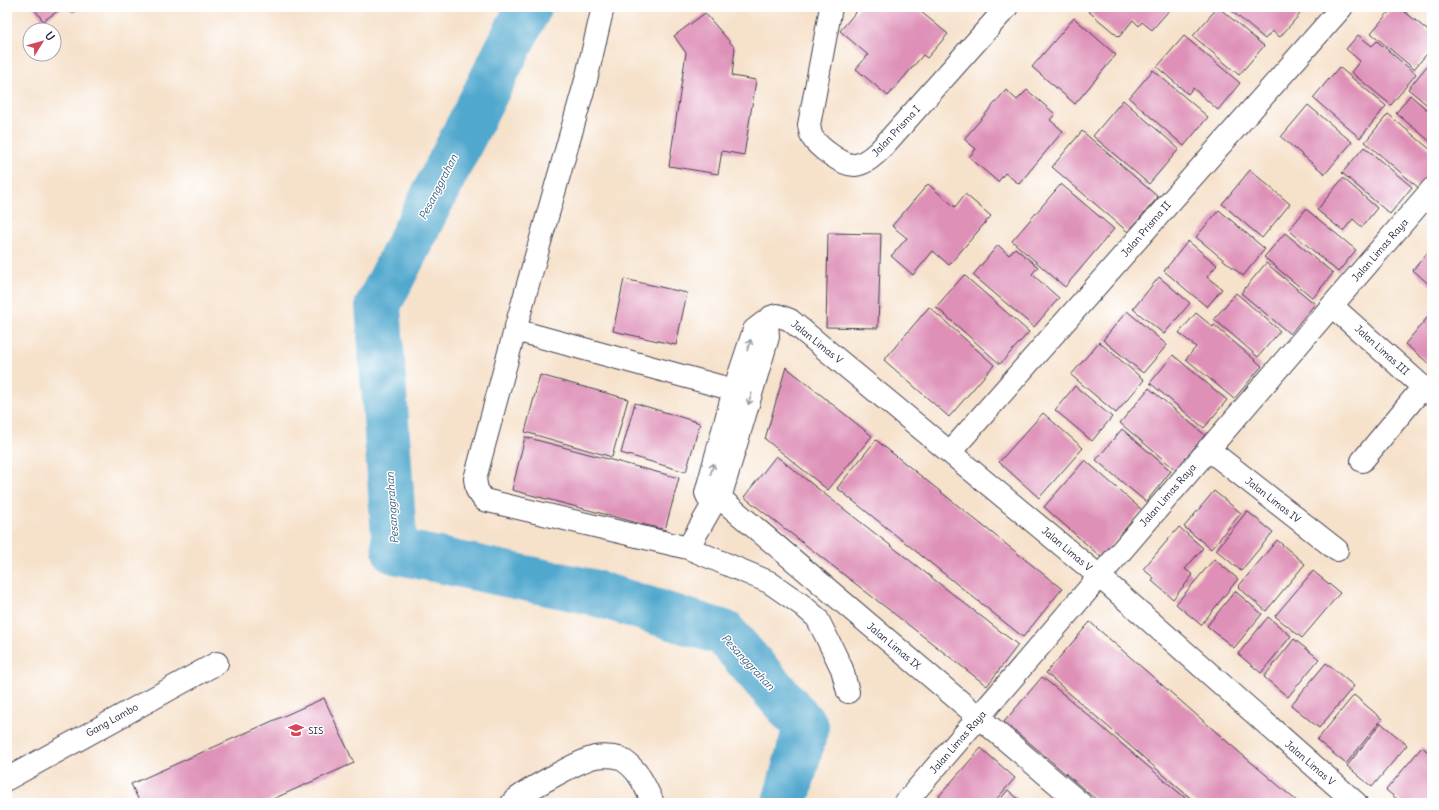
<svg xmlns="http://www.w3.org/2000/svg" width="1439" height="810" font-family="Delius,sans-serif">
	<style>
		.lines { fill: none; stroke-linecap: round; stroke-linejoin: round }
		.river { stroke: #51a8ce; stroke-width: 46 }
		.building { fill: #de90b7 }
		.minor-casing { stroke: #423f50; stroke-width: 24 }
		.minor { stroke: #fff; stroke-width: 22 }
		.oneway { stroke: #9c9ca7 }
		.labels { text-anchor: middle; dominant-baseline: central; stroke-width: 3; stroke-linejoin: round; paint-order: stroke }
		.street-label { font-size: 10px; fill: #22223b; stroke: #fff }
		.poi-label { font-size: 10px; fill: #22223b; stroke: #fff; text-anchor: start }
		.water-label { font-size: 11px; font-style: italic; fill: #375e7d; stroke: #fff }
	</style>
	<rect width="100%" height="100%" fill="#fff"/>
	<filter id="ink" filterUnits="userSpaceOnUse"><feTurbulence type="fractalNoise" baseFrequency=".025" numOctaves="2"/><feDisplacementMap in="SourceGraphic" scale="8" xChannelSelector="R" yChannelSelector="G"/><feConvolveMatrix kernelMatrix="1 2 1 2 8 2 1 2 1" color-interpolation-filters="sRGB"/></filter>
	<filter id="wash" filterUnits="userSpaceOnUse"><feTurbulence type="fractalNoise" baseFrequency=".012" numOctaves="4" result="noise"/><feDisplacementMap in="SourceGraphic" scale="16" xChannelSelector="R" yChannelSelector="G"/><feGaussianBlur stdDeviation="0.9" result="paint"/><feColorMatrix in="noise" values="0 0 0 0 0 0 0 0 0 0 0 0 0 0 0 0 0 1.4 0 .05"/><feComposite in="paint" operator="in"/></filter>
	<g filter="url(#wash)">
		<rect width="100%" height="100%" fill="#f6e1ca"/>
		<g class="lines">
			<path class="river" d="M529 7 378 305 395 551 592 592 724 633 806 727 785 803"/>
		</g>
		<g id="blocks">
			<path class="building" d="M33 7H64L43 21Z
				M69 7H81L72 13Z
				M860 7H915L948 34 927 58 923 55 888 96 856 69 868 55 840 31Z
				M1092 7H1172L1152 30 1142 22 1139 26 1133 20 1119 37 1088 11Z
				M1218 7 1264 46 1239 75 1193 36Z
				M1227 7H1291L1300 14 1280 37 1272 31 1265 39Z
				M1393 7H1399L1432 34V48L1414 69 1371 33Z
				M1425 7H1432V13Z
				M705 13 735 48 732 76 756 80 744 155 722 151 718 174 669 166 686 53 674 36Z
				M1074 18 1116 55 1075 104 1032 67Z
				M1358 35 1372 46 1377 41 1416 74 1391 105 1351 72 1360 61 1346 49Z
				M1184 36 1240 83 1218 110 1193 88 1188 94 1157 67Z
				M1432 60V109L1408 89Z
				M1339 67 1386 106 1360 138 1313 98Z
				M1153 70 1208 117 1184 146 1129 98Z
				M1006 90 1017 100 1027 90 1055 114 1050 120 1063 131 1019 184 1005 173 998 182 969 157 976 149 964 139Z
				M1410 95 1432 114V143L1396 113Z
				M1123 100 1179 149 1149 184 1093 136Z
				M1308 105 1352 142 1325 174 1281 137Z
				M1388 114 1432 151V174L1420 189 1365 142Z
				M1082 131 1158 197 1128 232 1052 167Z
				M1364 147 1412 187 1390 214 1342 173Z
				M1250 170 1290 204 1262 238 1222 204Z
				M1343 178 1377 208 1362 227 1353 219 1343 231 1317 210Z
				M928 184 955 207 965 194 991 216 949 265 933 251 913 275 891 256 907 238 892 226Z
				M1061 184 1114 229 1065 287 1012 241Z
				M1306 209 1356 250 1338 272 1289 230Z
				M1219 210 1265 249 1243 276 1196 237Z
				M828 233 881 234 878 328 826 327Z
				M1285 233 1333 273 1313 298 1264 257Z
				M1188 241 1217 265 1207 277 1222 289 1207 307 1164 271Z
				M998 245 1009 255 1015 248 1038 267 1032 274 1059 298 1034 327 973 275Z
				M1432 247V287L1413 270Z
				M1266 263 1315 304 1290 334 1241 293Z
				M964 275 1029 332 1000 364 936 307Z
				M1159 277 1190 303 1164 334 1133 309Z
				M624 279 687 293 676 345 613 331Z
				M1236 293 1280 331 1258 357 1214 319Z
				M929 307 994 365 949 417 884 360Z
				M1127 311 1167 345 1143 373 1103 340Z
				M1432 312V366L1405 344Z
				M1196 313 1213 327 1214 325 1262 366 1234 399 1186 359 1196 347 1179 333Z
				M1099 342 1144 380 1116 413 1071 375Z
				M1173 355 1227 400 1204 428 1150 383Z
				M786 367 872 436 828 490 765 439Z
				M540 375 628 399 612 457 525 432Z
				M1075 386 1112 417 1092 441 1055 410Z
				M1149 388 1205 435 1176 470 1120 423Z
				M635 403 700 423 686 472 621 453Z
				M1043 413 1083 448 1039 498 999 462Z
				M1122 429 1171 471 1146 502 1096 460Z
				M525 437 679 478 665 530 512 490Z
				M876 440 1062 589 1023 637 837 488Z
				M776 456 1018 645 987 686 744 497Z
				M1085 460 1142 510 1101 557 1044 507Z
				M1214 491 1241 513 1211 549 1184 527Z
				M1247 511 1273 532 1241 571 1216 550Z
				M1179 527 1203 548 1185 569 1193 575 1173 599 1152 581 1154 578 1143 569Z
				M1277 540 1305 564 1266 611 1238 587Z
				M1214 559 1238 579 1201 625 1176 604Z
				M1313 571 1340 593 1302 638 1275 616Z
				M1235 591 1262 614 1234 648 1207 626Z
				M1268 617 1291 636 1261 673 1238 654Z
				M1090 622 1239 752 1299 803H1196L1046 673Z
				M1294 639 1319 659 1288 697 1264 677Z
				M1326 663 1354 686 1319 728 1291 705Z
				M1042 677 1069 699 1191 803H1100L1031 744 1004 722Z
				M1354 695 1382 719 1346 764 1317 740Z
				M324 698 354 763 264 803H140L131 784Z
				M1381 723 1407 745 1372 787 1347 766Z
				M1422 747 1432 755V803H1402L1386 790Z
				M981 748 1015 778 993 803H947L939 796Z
				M1008 790 1023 803H997Z"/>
		</g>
	</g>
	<g filter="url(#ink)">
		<use href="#blocks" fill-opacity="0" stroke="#423f50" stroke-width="1"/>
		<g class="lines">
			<defs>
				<path id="minor" d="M831 7 809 125C810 129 810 133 812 137 818 147 843 166 855 165 865 164 872 157 879 151L1007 7
					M1332 306 1432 395
					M515 330 586 80 603 7
					M734 390 515 330 475 479 477 490 484 500 688 548 712 506 720 498 768 337 767 320
					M1208 449 1337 550
					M951 451 1342 7
					M1362 461 1423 387
					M706 493 720 498 1080 803
					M712 506 706 493 734 390 754 330 771 317 777 315 790 320 1099 576 1356 803
					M688 548 769 582 802 605 817 618 828 640 842 669 848 692
					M7 779 217 663
					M512 803C520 793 581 760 595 757 600 756 614 756 619 758 638 767 645 786 653 803
					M905 803 1432 189"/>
			</defs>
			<use href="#minor" class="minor-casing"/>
			<use href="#minor" class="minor"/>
		</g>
		<defs><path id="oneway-shaft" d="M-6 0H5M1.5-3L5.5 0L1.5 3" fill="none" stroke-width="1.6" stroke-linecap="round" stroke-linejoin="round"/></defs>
		<g class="oneway">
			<use href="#oneway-shaft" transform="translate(749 345) rotate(-72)"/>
			<use href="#oneway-shaft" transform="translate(750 399) rotate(107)"/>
			<use href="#oneway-shaft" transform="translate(712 469) rotate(-74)"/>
		</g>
	</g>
	<defs>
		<symbol id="school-bare" viewBox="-9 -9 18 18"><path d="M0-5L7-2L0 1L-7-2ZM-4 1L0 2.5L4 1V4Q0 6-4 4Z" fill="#d1495b" stroke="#fff" stroke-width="2.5" paint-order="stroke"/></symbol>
	</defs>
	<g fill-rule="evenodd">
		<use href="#school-bare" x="285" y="719" width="22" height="22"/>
	</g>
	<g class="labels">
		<g class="street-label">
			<text transform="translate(896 131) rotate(-47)">Jalan Prisma I</text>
			<text transform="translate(1146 229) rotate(-49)">Jalan Prisma II</text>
			<text transform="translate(1380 250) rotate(-49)">Jalan Limas Raya</text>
			<text transform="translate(817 342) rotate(39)">Jalan Limas V</text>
			<text transform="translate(1382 350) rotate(42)">Jalan Limas III</text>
			<text transform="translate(1168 495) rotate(-49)">Jalan Limas Raya</text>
			<text transform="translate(1273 500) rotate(38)">Jalan Limas IV</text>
			<text transform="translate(1067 549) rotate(40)">Jalan Limas V</text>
			<text transform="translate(894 646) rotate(40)">Jalan Limas IX</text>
			<text transform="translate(112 720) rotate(-29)">Gang Lambo</text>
			<text transform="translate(958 742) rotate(-49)">Jalan Limas Raya</text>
			<text transform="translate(1310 763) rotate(41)">Jalan Limas V</text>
		</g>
		<g class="poi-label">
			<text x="308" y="730">SIS</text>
		</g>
		<g class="water-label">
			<text transform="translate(438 187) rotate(-63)">Pesanggrahan</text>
			<text transform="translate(392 508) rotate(-94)">Pesanggrahan</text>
			<text transform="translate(748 662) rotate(47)">Pesanggrahan</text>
		</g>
	</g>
	<rect width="1439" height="810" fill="none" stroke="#fff" stroke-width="24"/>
	<g transform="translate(42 42) rotate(53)"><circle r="19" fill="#ffffff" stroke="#a7a7b1"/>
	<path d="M0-3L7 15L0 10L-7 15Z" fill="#d1495b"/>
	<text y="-6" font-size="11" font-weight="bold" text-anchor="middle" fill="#22223b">U</text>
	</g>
</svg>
